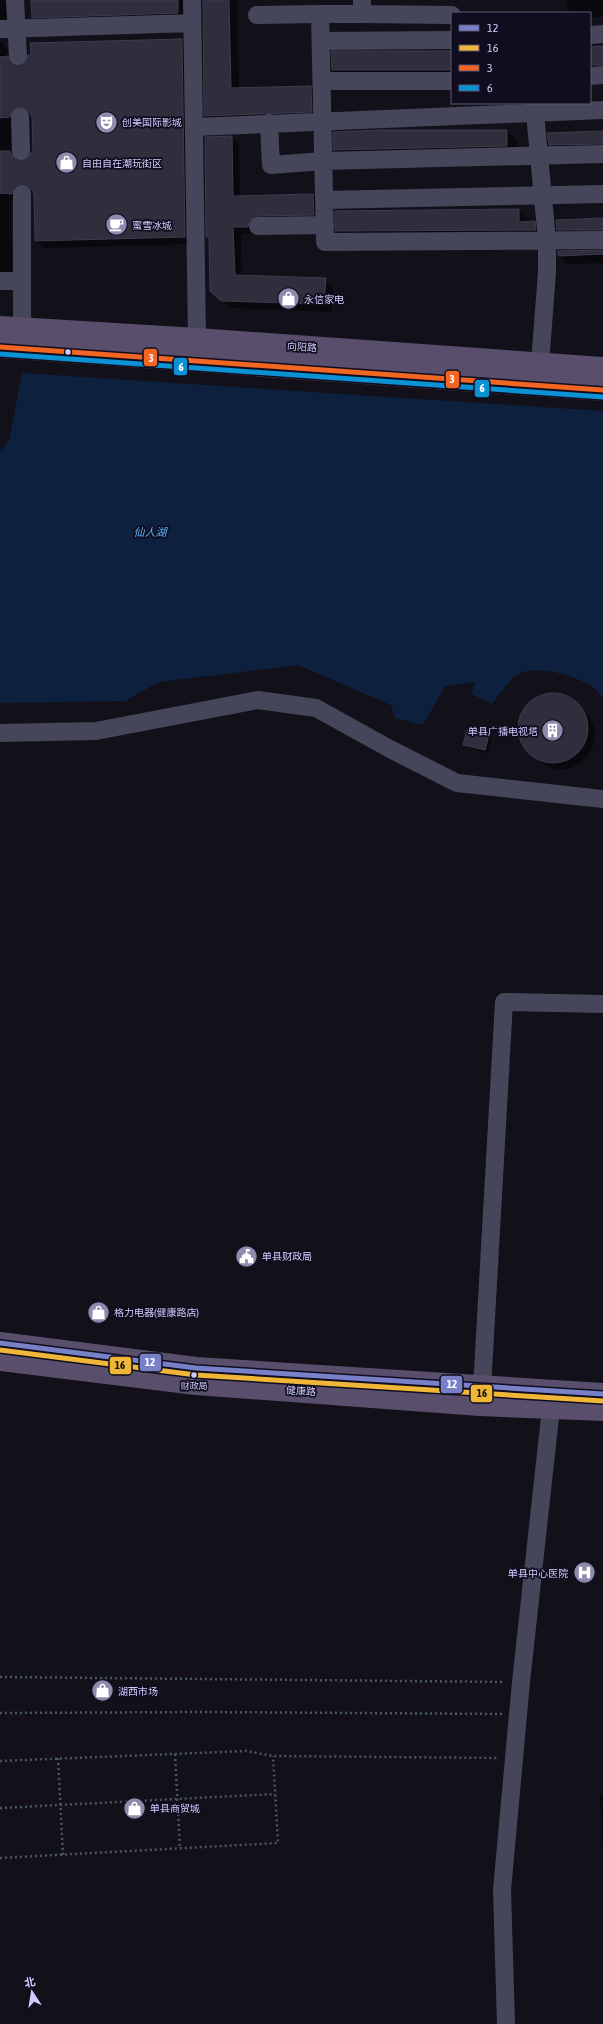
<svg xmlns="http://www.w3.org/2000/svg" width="603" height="2024" font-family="'Asap Condensed','Noto Sans SC',sans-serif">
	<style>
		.water { fill: #0d203d }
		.shadow { fill: #0007; fill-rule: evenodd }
		.building { fill: #302e3c; stroke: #3e3b4e }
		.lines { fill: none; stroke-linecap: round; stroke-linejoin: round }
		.minor-tunnel { stroke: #2e2d3c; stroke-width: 18; stroke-dasharray: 18 9; stroke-linecap: butt }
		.path { stroke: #495763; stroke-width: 2.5; stroke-dasharray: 2 3; stroke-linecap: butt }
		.minor { stroke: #46465b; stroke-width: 18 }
		.major { stroke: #594f6c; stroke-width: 22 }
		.bus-1-casing { stroke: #0f0d1e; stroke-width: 8 }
		.bus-2-casing { stroke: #0f0d1e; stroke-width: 8 }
		.bus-3-casing { stroke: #0f0d1e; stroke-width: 8 }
		.bus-4-casing { stroke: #0f0d1e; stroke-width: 8 }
		.bus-1 { stroke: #7880c8; stroke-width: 5 }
		.bus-2 { stroke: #f0b638; stroke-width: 5 }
		.bus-3 { stroke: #f26522; stroke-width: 5 }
		.bus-4 { stroke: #0b92d5; stroke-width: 5 }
		.bus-dot { fill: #d0cbfd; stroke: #0f0d1e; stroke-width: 1.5 }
		.labels { text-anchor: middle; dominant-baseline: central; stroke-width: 3.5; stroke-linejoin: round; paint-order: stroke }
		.bus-label { font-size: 9px; fill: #d0cbfd; stroke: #0f0d1e }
		.poi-label { font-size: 10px; fill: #d0cbfd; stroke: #0f0d1e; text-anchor: start }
		.street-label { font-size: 10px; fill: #d0cbfd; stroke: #0f0d1e }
		.water-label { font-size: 11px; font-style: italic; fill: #5db3fa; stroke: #0f0d1e }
		.line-badge { stroke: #0f0d1e; stroke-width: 1.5 }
		.badge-label { font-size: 11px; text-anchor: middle; font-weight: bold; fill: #fff }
		.pale-badge-label { font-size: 11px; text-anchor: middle; font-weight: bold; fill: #111 }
	</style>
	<rect width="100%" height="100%" fill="#12111a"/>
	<path class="water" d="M22 373 603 411V698C600 694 597 689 592 687 575 675 532 662 514 677 506 684 499 695 492 704L471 694 475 682 445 686 423 725 395 718 391 705 298 665 159 682 125 701 0 703V451L9 441Z"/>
	<path class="shadow" d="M0 0H7L8 26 0 31Z
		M32 0H188V23L43 28 33 17Z
		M204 0H236L237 2 239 89 310 87 319 95 320 120 214 124 205 116Z
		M567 0H603V17L590 18V13H571L568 9Z
		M182 40 189 47 192 244 44 248 36 241 35 194 30 191 19 201H11L12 277H0V41L7 48 8 58 15 66ZM27 114 32 115 34 151 27 161H18L11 153V125H17Z
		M603 47V74L590 82V48Z
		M332 52H452V79H342L333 70Z
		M507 131 518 141 517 156 345 160 334 150Z
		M603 132V153H558L549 144Z
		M231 137 239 145 240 197 313 195 321 203V222L255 234H241L242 276 325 279 333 287 332 312 230 308 219 298 210 239 207 236Z
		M519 210 530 222H534L545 232 347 242 336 231V212Z
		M603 219V238H566L558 229Z
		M603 250V263L567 264 558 255Z
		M549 694H560L571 699 587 714 593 724 595 735 593 746 588 755 581 763 571 768 560 770 549 767 539 762 524 746 520 735 519 724 522 713 528 704 538 697Z
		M488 736 492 739 488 753 468 748 464 744Z
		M600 1794H603V1861Z"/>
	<path class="building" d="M31 0H178V13L32 18Z
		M203 0H229L231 88 311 86 312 112 204 116Z
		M182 39 185 237 35 241 34 194 31 188 22 184 13 188 12 194 0 193V151H10L12 157 21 161 27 160 33 150 32 117 29 111 19 107 11 112 10 117 0 118V57L8 56 13 65 19 66 24 65 28 55H31L30 43Z
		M603 46V65H590V47Z
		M331 51H452V70H332Z
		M380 130H507V146L333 150V132Z
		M603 131V144L549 145 547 133Z
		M232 136 233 196 313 194 314 215 258 216 249 221 248 227H233L235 275 326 278 324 304 221 301 210 291 209 237H206L205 137Z
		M519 209V222L535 221 536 230 335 231V211Z
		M603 218V230H557L556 220Z
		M603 250V254L558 256V251Z
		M518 728a35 35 0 1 1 70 0a35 35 0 1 1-70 0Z
		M467 730 489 735 485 750 463 745Z"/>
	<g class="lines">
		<path class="minor-tunnel" d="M18 56 20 117
			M21 151 22 194"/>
		<path class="path" d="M0 1677 505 1682
			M0 1713 205 1712 503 1714
			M175 1754 180 1849
			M58 1758 63 1855
			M0 1761 246 1751 273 1756 499 1758
			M0 1808 275 1794
			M0 1858 278 1843 273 1756"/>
		<path class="minor" d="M15 0 18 56
			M192 0 197 339
			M362 0V14L452 15
			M362 14H320L325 242 603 240
			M257 15 320 14
			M0 29 192 23
			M590 35 603 34
			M321 41 452 40
			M590 76 603 75
			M322 81H452
			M534 103 547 240V272L540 364
			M20 117 21 151
			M269 123 271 165 323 161 603 154
			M194 127 603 110
			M22 194V329
			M324 200 603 194
			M258 226 325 225
			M0 281H21
			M0 733 96 731 258 700 316 708 390 749 457 783 603 799
			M482 1388 504 1002 603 1004
			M506 2024 502 1890 521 1682 551 1408"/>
		<path class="major" d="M0 327 197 339 603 368
			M0 347 603 390
			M0 1343 196 1368 603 1394
			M0 1360 196 1384 480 1405 603 1410"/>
		<defs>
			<path id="bus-1" d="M0 1343 196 1368 603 1394"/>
			<path id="bus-2" d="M0 1350 196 1375 603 1401"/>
			<path id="bus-3" d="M0 347 603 390"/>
			<path id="bus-4" d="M0 354 603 397"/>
		</defs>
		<use href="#bus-1" class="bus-1-casing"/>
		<use href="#bus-2" class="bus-2-casing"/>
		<use href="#bus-3" class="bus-3-casing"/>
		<use href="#bus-4" class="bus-4-casing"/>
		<use href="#bus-1" class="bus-1"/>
		<use href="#bus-2" class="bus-2"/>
		<use href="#bus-3" class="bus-3"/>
		<use href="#bus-4" class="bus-4"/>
	</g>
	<defs>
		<symbol id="theatre-disc" viewBox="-11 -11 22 22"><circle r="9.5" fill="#8e8aae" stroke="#0f0d1e"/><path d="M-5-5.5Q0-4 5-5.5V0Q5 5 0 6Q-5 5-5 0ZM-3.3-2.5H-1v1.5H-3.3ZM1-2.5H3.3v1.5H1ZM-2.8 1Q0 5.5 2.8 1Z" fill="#fff"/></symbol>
		<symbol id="shop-disc" viewBox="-11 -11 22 22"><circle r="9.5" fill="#8e8aae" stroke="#0f0d1e"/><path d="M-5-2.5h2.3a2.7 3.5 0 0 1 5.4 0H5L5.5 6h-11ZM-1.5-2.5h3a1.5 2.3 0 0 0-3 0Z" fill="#fff"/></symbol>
		<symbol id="cafe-disc" viewBox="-11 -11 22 22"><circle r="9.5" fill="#8e8aae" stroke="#0f0d1e"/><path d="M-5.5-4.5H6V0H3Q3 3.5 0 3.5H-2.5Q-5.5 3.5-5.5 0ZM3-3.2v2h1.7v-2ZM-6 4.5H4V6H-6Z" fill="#fff"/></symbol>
		<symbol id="building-disc" viewBox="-11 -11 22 22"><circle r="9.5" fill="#8e8aae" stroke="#0f0d1e"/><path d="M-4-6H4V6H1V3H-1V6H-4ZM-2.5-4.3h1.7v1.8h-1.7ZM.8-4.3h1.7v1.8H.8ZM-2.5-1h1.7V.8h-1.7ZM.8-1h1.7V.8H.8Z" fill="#fff"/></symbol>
		<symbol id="civic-disc" viewBox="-11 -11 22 22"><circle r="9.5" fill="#8e8aae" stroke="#0f0d1e"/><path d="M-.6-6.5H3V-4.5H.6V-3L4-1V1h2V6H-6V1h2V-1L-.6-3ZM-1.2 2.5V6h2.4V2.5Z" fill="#fff"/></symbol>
		<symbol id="hospital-disc" viewBox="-11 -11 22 22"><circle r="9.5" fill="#8e8aae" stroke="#0f0d1e"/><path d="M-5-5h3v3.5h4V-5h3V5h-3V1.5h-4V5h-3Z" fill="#fff"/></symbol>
	</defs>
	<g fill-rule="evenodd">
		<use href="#theatre-disc" x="94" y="110" width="25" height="25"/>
		<use href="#shop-disc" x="54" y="150" width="25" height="25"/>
		<use href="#cafe-disc" x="104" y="212" width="25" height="25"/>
		<use href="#shop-disc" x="276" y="286" width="25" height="25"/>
		<use href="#building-disc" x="540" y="718" width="25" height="25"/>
		<use href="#civic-disc" x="234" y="1244" width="25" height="25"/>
		<use href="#shop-disc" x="86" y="1300" width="25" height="25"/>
		<use href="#hospital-disc" x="572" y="1560" width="25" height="25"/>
		<use href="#shop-disc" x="90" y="1678" width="25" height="25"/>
		<use href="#shop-disc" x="122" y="1796" width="25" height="25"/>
	</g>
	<g class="bus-dot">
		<circle cx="68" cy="352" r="3.5"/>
		<circle cx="194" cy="1375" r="3.5"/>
	</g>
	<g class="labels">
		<g class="bus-label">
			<text x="194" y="1386">财政局</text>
		</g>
		<g class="poi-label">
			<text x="122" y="122">创美国际影城</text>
			<text x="82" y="163">自由自在潮玩街区</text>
			<text x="132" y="225">蜜雪冰城</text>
			<text x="304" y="299">永信家电</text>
			<text x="538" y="731" text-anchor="end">单县广播电视塔</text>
			<text x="262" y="1256">单县财政局</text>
			<text x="114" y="1312">格力电器(健康路店)</text>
			<text x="568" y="1573" text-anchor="end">单县中心医院</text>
			<text x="118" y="1691">湖西市场</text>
			<text x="150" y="1808">单县商贸城</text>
		</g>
		<g class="street-label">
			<text transform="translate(302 347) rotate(4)">向阳路</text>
			<text transform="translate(301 1391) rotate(4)">健康路</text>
		</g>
		<g class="water-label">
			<text x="150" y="532">仙人湖</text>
		</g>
	</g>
	<g class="line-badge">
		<rect x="143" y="348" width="15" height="19" rx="4" fill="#f26522"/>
		<rect x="173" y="357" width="15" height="19" rx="4" fill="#0b92d5"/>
		<rect x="445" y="370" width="15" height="19" rx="4" fill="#f26522"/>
		<rect x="474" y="379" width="16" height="19" rx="4" fill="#0b92d5"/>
		<rect x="139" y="1353" width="23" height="19" rx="4" fill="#7880c8"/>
		<rect x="109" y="1356" width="23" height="19" rx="4" fill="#f0b638"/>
		<rect x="440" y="1375" width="23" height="19" rx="4" fill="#7880c8"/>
		<rect x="470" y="1384" width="23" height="19" rx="4" fill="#f0b638"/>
	</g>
	<g class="badge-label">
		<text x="151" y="362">3</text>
		<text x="181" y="371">6</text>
		<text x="452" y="383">3</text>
		<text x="482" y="392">6</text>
		<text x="150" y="1366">12</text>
		<text x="452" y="1388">12</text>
	</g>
	<g class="pale-badge-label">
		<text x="120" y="1369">16</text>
		<text x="482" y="1397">16</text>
	</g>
	<rect x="451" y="12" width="140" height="92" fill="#0f0d1e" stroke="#5c5977"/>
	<rect x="459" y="25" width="20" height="6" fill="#7880c8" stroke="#5c5977"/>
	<text x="487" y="32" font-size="12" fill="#d0cbfd">12</text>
	<rect x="459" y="45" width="20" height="6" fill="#f0b638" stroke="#5c5977"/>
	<text x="487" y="52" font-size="12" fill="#d0cbfd">16</text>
	<rect x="459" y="65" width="20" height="6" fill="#f26522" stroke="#5c5977"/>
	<text x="487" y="72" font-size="12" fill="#d0cbfd">3</text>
	<rect x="459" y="85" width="20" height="6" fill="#0b92d5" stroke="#5c5977"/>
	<text x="487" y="92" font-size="12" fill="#d0cbfd">6</text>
	<g transform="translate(32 1992) rotate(348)" stroke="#0f0d1e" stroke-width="3" paint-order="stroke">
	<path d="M0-3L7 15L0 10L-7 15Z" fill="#d0cbfd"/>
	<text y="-6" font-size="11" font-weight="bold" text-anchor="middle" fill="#d0cbfd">北</text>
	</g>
</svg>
